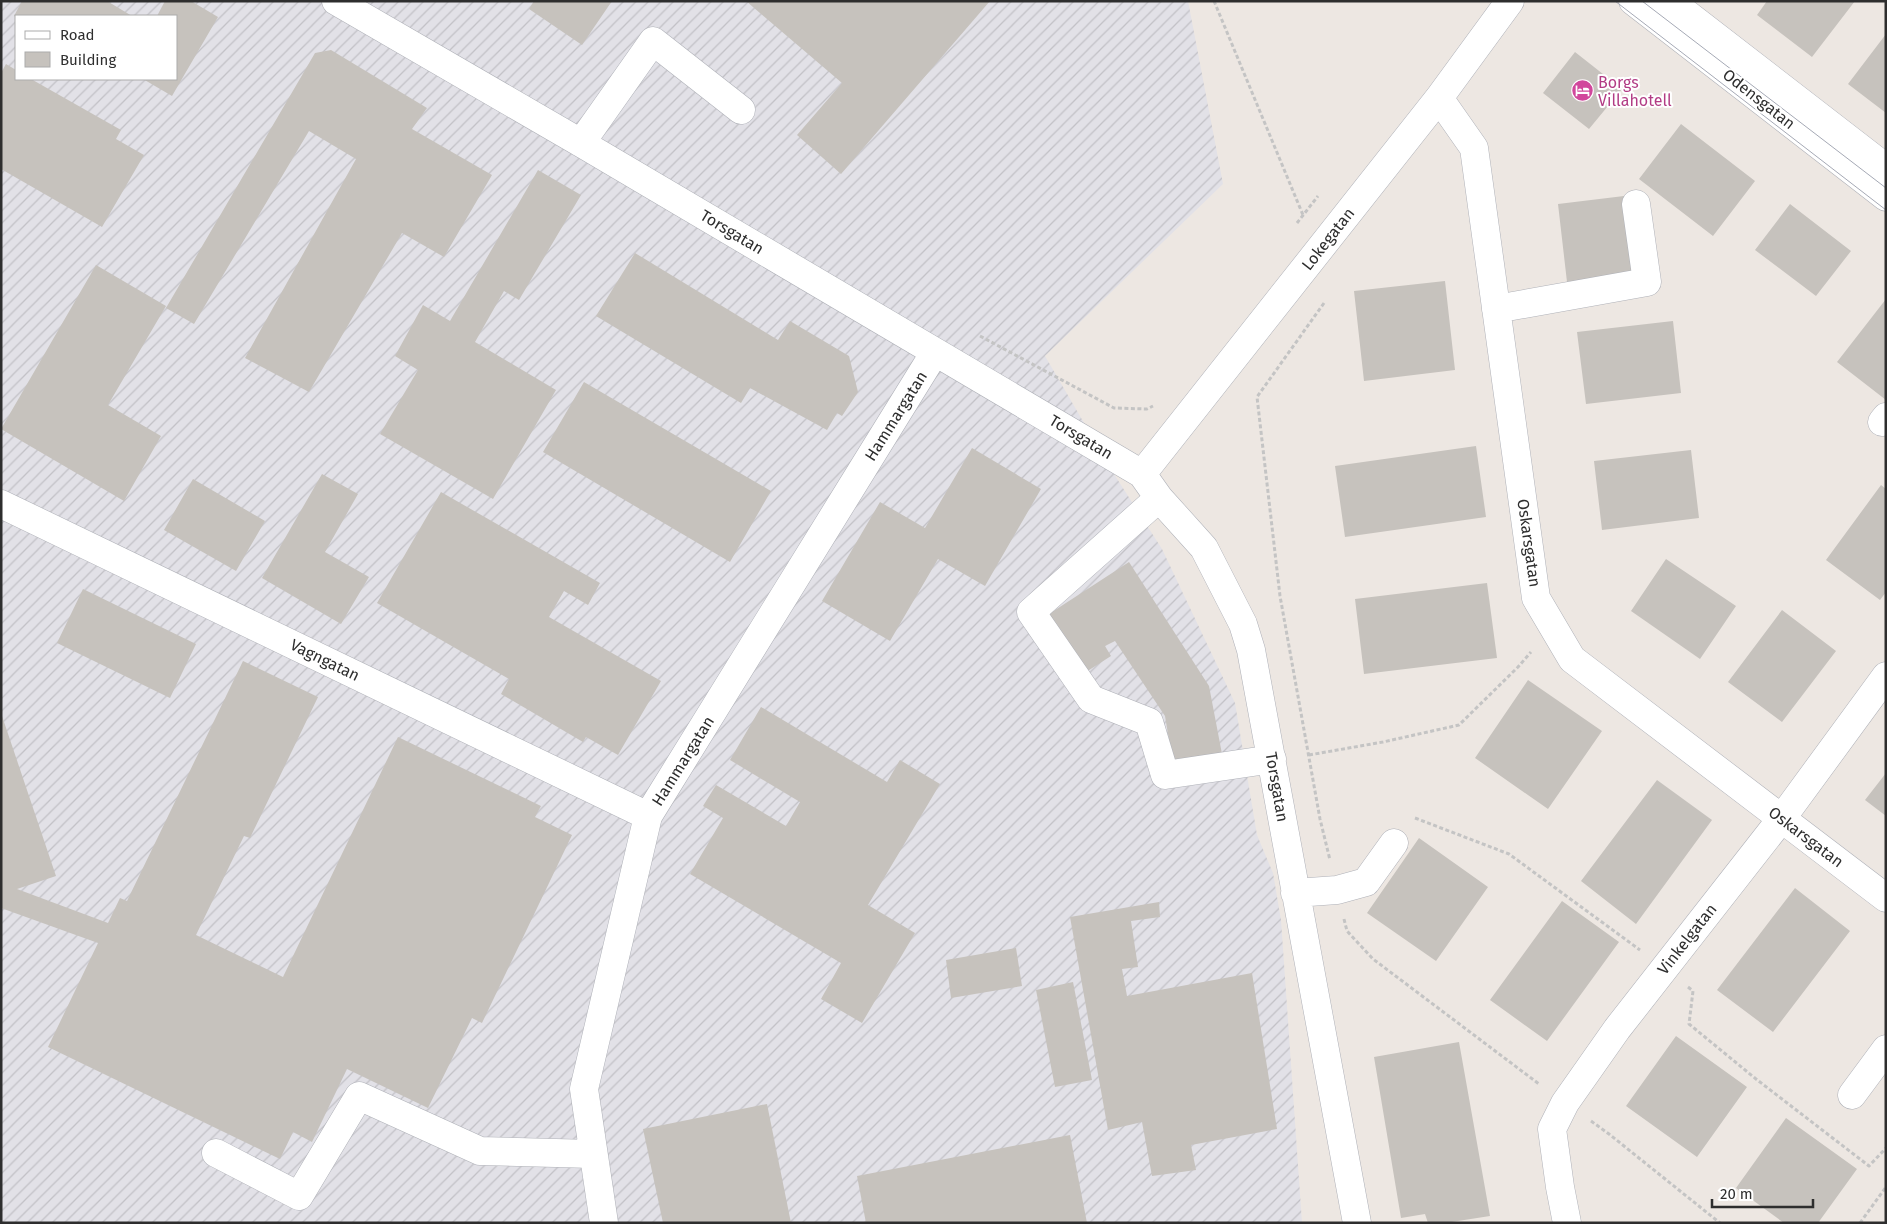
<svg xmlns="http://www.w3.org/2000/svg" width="1887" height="1224" font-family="'Fira Sans',sans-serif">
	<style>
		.industrial { fill: url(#industrial-furrows); fill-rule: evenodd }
		.building { fill: #c6c2bd }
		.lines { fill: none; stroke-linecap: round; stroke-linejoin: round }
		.minor-casing { stroke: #afb1b8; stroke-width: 29 }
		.path { stroke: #c4c4c4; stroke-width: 3; stroke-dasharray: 4 2.5; stroke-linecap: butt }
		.minor { stroke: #fff; stroke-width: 28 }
		.tram { stroke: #a5a9b5; stroke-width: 1 }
		.labels { text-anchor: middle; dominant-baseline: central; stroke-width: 4; stroke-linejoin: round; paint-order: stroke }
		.hotel-label { font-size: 16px; fill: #b23c85; stroke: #fff; text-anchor: start }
		.street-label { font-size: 16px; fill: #2e2e2e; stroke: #fff }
	</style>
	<defs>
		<pattern id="industrial-furrows" width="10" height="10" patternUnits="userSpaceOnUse" patternTransform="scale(1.25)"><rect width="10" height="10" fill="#e2e1e7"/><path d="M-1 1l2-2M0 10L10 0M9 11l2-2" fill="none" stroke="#c2c1c6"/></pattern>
	</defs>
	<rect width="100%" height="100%" fill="#ede7e2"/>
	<path class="industrial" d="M1 1H1188L1223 184 1045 356 1112 471 1162 549 1235 703 1257 835 1273 873 1281 920 1302 1223H1ZM16 16H176V79H16Z"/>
	<path class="building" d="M22 1H107L132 16 16 17 14 16Z
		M165 1H191L218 17 172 96 143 79H176V16H157Z
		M534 1H612L582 45 529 9Z
		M746 1H990L841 174 797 135 842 83Z
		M1767 1H1855L1812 57 1757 15Z
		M1886 34V113L1848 84Z
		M331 50 427 108 412 129 492 175 444 257 402 233 309 392 245 358 356 159 309 131 194 324 166 308 315 53Z
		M1575 52 1622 89 1589 129 1543 93Z
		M6 64 16 70V79H31L121 130 116 139 144 155 102 227 1 169V73Z
		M1681 124 1755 181 1713 236 1639 179Z
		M538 170 581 195 519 300 504 291 475 342 556 390 493 499 380 434 418 370 395 356 423 305 450 321Z
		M1624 196 1633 274 1567 282 1558 204Z
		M1790 204 1851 251 1816 296 1755 250Z
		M635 253 778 340 790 321 849 356 858 392 842 416 837 413 827 430 750 388 741 403 596 316Z
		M96 265 166 306 108 405 161 436 124 501 1 429Z
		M1445 281 1455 370 1364 381 1354 291Z
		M1886 299V400L1837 362Z
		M1673 321 1681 393 1586 404 1577 332Z
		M584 382 771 491 730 562 543 452Z
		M1476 446 1486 517 1345 537 1335 466Z
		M972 448 1041 489 985 586 938 559 890 641 822 601 880 502 925 528Z
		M1691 450 1699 518 1602 530 1594 461Z
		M322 474 358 494 325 552 369 577 341 624 262 578Z
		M193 479 265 521 236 571 164 530Z
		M1881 485 1886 489V592L1880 600 1826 560Z
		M441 492 600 583 588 605 564 591 549 617 661 681 618 755 586 737 583 742 501 694 509 679 377 603Z
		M1666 559 1736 606 1700 659 1631 611Z
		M1129 562 1209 686 1222 754 1173 764 1165 716 1115 641 1105 646 1111 656 1086 672 1049 614Z
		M1487 583 1497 658 1364 674 1355 599Z
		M83 589 196 644 170 698 57 643Z
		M1782 610 1836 651 1782 722 1728 682Z
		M243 661 318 697 250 838 244 836 196 935 283 977 398 737 541 806 535 817 572 835 482 1023 472 1018 428 1108 347 1069 312 1142 293 1132 280 1159 48 1047 98 943 1 908V713L56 876 17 889 108 923 120 898 127 901Z
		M1528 680 1602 731 1548 809 1475 758Z
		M761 707 887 782 900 760 940 784 868 905 915 933 862 1023 821 999 841 963 690 874 723 818 703 806 716 785 786 826 800 802 730 760Z
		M1886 773V816L1865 800Z
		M1657 780 1712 820 1636 924 1581 881Z
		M1419 838 1488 887 1436 961 1367 913Z
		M1795 888 1850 931 1773 1032 1717 990Z
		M1562 901 1619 942 1547 1041 1490 1000Z
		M1159 902 1160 917 1131 921 1138 967 1122 969 1127 996 1252 973 1277 1129 1191 1145 1196 1170 1152 1176 1142 1122 1108 1130 1070 917Z
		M1016 948 1022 986 951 998 946 960Z
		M1073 982 1092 1080 1055 1087 1036 990Z
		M1676 1036 1747 1087 1697 1157 1626 1106Z
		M1459 1042 1490 1216 1445 1223H1428L1425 1214 1401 1218 1374 1057Z
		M767 1104 791 1223H663L643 1129Z
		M1786 1118 1857 1169 1818 1223H1784L1736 1188Z
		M1070 1135 1087 1223H866L857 1176Z"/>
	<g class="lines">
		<defs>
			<path id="minor" d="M336 1 581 143 1142 474 1159 498 1204 548 1243 624 1251 650 1357 1223
				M1633 1 1886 197
				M1670 1 1886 168
				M1439 98 1474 148 1536 598 1572 659 1886 898
				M581 143 653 41 741 110
				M1496 309 1647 282 1636 204
				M1882 422 1886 417
				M1142 474 1439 98 1510 1
				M1159 498 1031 612 1091 699 1149 722 1165 775 1272 759
				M1 504 648 816
				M1295 893 1337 890 1366 882 1394 843
				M1852 1095 1886 1049
				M216 1153 299 1196 359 1096 480 1151 593 1154
				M604 1223 584 1089 648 816 935 352
				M1567 1223 1560 1187 1552 1129 1565 1103 1617 1029 1782 818 1886 676"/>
		</defs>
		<use href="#minor" class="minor-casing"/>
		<path class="path" d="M1214 1 1303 215
			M1297 223 1318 196
			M1324 303 1257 397 1280 596 1320 819 1330 860
			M980 336 1114 408 1147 409 1153 406
			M1309 755 1383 742 1459 725 1518 667 1531 652
			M1415 818 1509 854 1640 950
			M1344 919 1347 931 1373 959 1539 1084
			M1688 987 1693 991 1689 1024 1756 1079 1869 1166 1886 1148
			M1591 1121 1609 1134 1720 1223
			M1860 1223 1886 1187"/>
		<use href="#minor" class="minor"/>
		<path class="tram" d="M1615 1 1886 210
			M1642 1 1886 188"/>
	</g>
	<defs>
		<symbol id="hotel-disc" viewBox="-11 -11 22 22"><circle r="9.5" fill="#d1479c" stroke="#fff"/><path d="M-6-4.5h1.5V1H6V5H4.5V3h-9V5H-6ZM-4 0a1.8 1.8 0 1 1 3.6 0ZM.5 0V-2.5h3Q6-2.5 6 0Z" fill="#fff"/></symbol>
	</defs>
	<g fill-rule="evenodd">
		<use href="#hotel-disc" x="1570" y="78" width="25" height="25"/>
	</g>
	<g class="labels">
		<g class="hotel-label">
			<text x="1598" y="82">Borgs<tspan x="1598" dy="18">Villahotell</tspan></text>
		</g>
		<g class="street-label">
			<text transform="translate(1759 99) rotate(38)">Odensgatan</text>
			<text transform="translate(732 232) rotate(31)">Torsgatan</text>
			<text transform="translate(1328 239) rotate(-52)">Lokegatan</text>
			<text transform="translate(896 416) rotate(-58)">Hammargatan</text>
			<text transform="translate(1081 437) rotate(31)">Torsgatan</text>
			<text transform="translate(1529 543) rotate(82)">Oskarsgatan</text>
			<text transform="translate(325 660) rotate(26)">Vagngatan</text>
			<text transform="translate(683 761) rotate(-58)">Hammargatan</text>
			<text transform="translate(1277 787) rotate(80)">Torsgatan</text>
			<text transform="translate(1806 837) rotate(37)">Oskarsgatan</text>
			<text transform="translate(1687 939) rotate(-52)">Vinkelgatan</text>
		</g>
	</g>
	<rect width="1887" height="1224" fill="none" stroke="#2e2e2e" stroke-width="5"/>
	<rect x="15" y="15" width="162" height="65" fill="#ffffff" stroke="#ababab"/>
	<rect x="25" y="31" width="25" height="8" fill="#ffffff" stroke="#ababab"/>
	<text x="60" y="40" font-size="15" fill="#2e2e2e">Road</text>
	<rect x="25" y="52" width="25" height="15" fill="#c6c2bd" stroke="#ababab"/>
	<text x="60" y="65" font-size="15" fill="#2e2e2e">Building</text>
	<path d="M1712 1199v8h101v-8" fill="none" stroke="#2e2e2e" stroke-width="2.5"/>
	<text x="1720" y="1199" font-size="15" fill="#2e2e2e" stroke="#ffffff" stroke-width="4" paint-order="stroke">20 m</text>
</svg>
